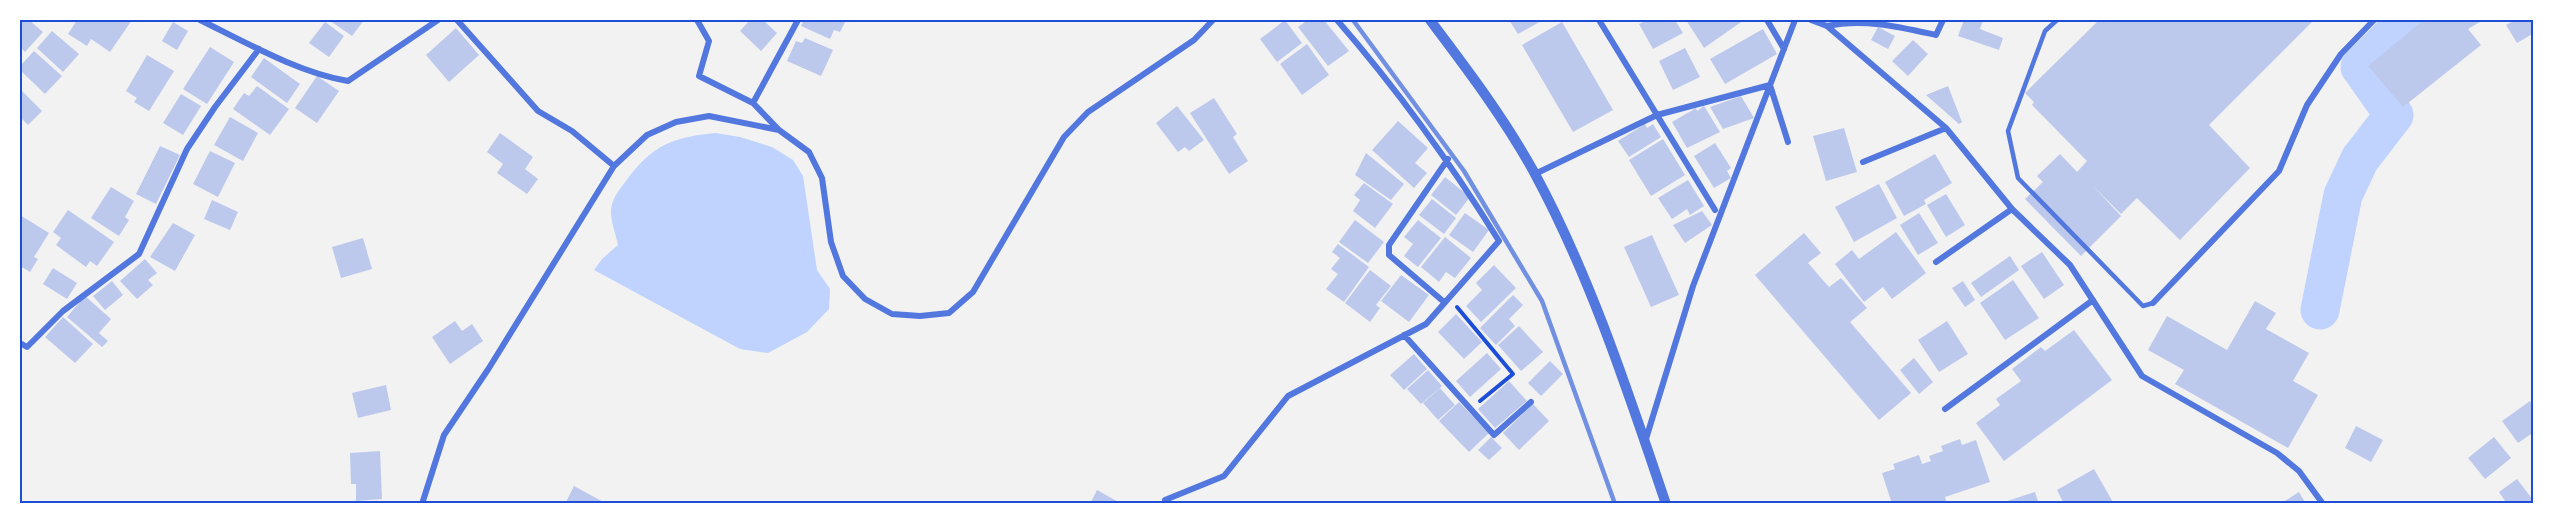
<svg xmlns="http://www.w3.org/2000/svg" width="2553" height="523" font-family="Arial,sans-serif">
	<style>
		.water { fill: #bfd3fe }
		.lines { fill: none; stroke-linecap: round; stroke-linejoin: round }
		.river { stroke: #bfd3fe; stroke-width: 39 }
		.building { fill: #bdc9ec }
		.path { stroke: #1d4ed8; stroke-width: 4 }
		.service { stroke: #5277de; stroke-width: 4.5 }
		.minor { stroke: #5277de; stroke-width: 6 }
		.tertiary { stroke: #5277de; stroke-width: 10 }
		.rail { stroke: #7290e2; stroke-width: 4.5 }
		.neatline { fill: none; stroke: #1d4ed8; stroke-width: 2 }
	</style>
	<rect width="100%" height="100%" fill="#f2f2f2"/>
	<path class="water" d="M716 133 740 137 772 147 793 160 803 176 817 270 830 289 829 309 807 332 768 353 740 349 594 270 602 259 618 245C616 234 610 220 611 209 613 197 619 190 626 181 652 145 673 137 716 133Z"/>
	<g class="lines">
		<path class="river" d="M2320 310 2343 195 2360 159 2394 115 2360 67 2407 20"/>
	</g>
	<path class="building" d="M20 20H29L43 32 25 52 20 47Z
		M77 20H132L110 52 91 39 87 46 68 34Z
		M329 20H364L352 36Z
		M750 20H763L777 33 761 51 740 31Z
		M804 20H846L840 32 834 30 830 39 801 26Z
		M1285 20 1302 43 1277 62 1260 39Z
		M1308 20H1324L1349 51 1328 66 1298 27Z
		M1509 20H1543L1518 34Z
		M1648 20H1675L1683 33 1653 49 1639 24Z
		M1686 20H1744L1704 48Z
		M1964 20H1983L1980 29 2003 38 1999 50 1958 36Z
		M2099 20H2314L2209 125 2250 168 2180 240 2137 198 2121 214 2093 186 2121 216 2081 256 2025 199 2043 182 2037 176 2060 154 2077 172 2087 161 2032 105 2034 102 2025 93Z
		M2424 20H2483L2468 29 2481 45 2403 107 2368 66Z
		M2515 20H2532L2534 22V33L2517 43 2506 25Z
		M173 22 188 31 177 50 162 41Z
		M325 22 344 36 329 57 309 43Z
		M1562 22 1613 110 1573 132 1522 45Z
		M1878 27 1895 36 1888 49 1871 40Z
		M456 28 479 55 449 82 426 55Z
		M1763 29 1777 54 1725 84 1710 59Z
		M52 31 79 54 63 72 37 48Z
		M805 38 833 50 821 76 787 61 796 41 802 43Z
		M1913 40 1928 54 1908 76 1892 61Z
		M1307 44 1329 75 1302 95 1280 64Z
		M210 47 234 62 207 104 183 89Z
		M1685 48 1700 77 1673 90 1659 61Z
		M34 51 62 76 45 94 20 70V66Z
		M147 55 174 71 149 111 134 102 137 98 126 91Z
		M264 58 300 84 287 103 251 77Z
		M317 76 339 91 317 123 295 108Z
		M257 86 289 109 270 135 233 109 244 93 249 96Z
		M1948 86 1962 122 1959 124 1926 95Z
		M20 89 42 111 28 125 20 117Z
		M181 94 201 106 183 135 163 123Z
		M1741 96 1754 118 1723 129 1710 107Z
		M1214 98 1237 134 1233 137 1248 161 1229 174 1190 113Z
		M1177 106 1204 140 1189 151 1185 147 1178 152 1156 123Z
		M1704 106 1720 132 1687 148 1672 122 1696 108 1697 111Z
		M230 117 258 133 243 161 214 145Z
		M1398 121 1428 148 1415 163 1427 173 1414 188 1372 150Z
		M1645 124 1647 128 1653 124 1661 137 1629 157 1618 141Z
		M1844 128 1857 172 1826 181 1813 136Z
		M500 133 533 157 525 169 538 179 527 194 497 173 503 164 487 152Z
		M1663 139 1685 175 1651 196 1629 160Z
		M1715 143 1731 168 1727 171 1731 178 1714 188 1694 156Z
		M160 146 180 155 156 204 136 194Z
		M210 151 235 163 218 197 193 184Z
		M1366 153 1404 184 1391 200 1355 175Z
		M1935 154 1952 183 1924 200 1926 204 1904 216 1885 182Z
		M1445 177 1470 197 1456 215 1431 195Z
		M1688 180 1704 206 1690 215 1687 209 1672 219 1658 198Z
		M1364 183 1393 204 1375 228 1353 211 1360 200 1354 195Z
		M1879 184 1897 218 1854 242 1835 207Z
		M111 187 134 201 125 217 129 220 119 236 91 218Z
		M1946 194 1965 225 1946 237 1927 205Z
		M1432 199 1456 218 1444 234 1419 215Z
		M212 200 238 212 230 230 204 219Z
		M68 210 114 242 97 266 90 261 86 267 56 245 61 238 53 232Z
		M1702 211 1712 225 1685 243 1673 225Z
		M1465 213 1489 230 1473 252 1449 235Z
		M1919 213 1938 243 1918 255 1900 225Z
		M20 215 49 233 34 257 38 259 30 272 20 266Z
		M1355 220 1384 242 1368 263 1339 242Z
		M1418 220 1441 238 1418 267 1404 256 1413 244 1404 237Z
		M173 223 195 235 175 271 150 257Z
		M1896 232 1926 273 1892 299 1883 287 1864 302 1835 264 1852 250 1859 259Z
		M1804 233 1821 253 1808 263 1829 287 1841 278 1867 308 1850 322 1911 393 1879 420 1755 275Z
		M1652 235 1679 295 1651 307 1624 247Z
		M1445 237 1471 258 1455 278 1446 272 1439 282 1421 267Z
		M363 238 372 269 341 278 332 247Z
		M1338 244 1369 267 1344 302 1326 289 1338 274 1331 269 1340 258 1332 252Z
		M2042 252 2064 285 2044 299 2021 266Z
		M2010 256 2019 270 1981 297 1971 283Z
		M145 259 157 273 148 280 153 285 137 299 120 281Z
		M1494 265 1516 288 1481 322 1466 306 1482 290 1476 283Z
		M53 268 77 283 67 299 43 284Z
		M1370 270 1391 286 1376 305 1380 308 1370 322 1345 303Z
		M1401 275 1429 295 1409 322 1381 301Z
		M2013 280 2039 318 2005 340 1980 303Z
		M112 281 123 295 105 310 93 296Z
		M1963 281 1975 300 1965 307 1952 288Z
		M1513 295 1523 305 1509 319 1515 326 1496 345 1480 328Z
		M85 296 111 319 99 333 108 341 102 347 67 317Z
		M2255 301 2276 313 2266 329 2309 353 2293 381 2318 395 2288 448 2175 384 2184 370 2148 350 2167 316 2227 350Z
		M1456 314 1482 342 1464 359 1438 332Z
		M63 317 93 344 75 363 45 337Z
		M455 321 462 331 472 324 483 341 450 364 432 337Z
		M1947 321 1968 354 1939 372 1918 340Z
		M1519 326 1543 352 1521 371 1498 345Z
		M2074 330 2112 380 2004 461 1976 423 2000 405 1996 399 2021 381 2012 369 2041 347 2045 351Z
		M1487 353 1501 369 1470 397 1456 381Z
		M1414 354 1427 369 1404 390 1390 375Z
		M1914 358 1933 382 1919 394 1900 370Z
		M1550 361 1563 374 1541 396 1528 383Z
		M1428 370 1442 386 1421 404 1407 389Z
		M1509 381 1527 401 1495 428 1478 409Z
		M386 385 391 410 358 418 352 393Z
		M1440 388 1455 405 1438 420 1423 403Z
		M2530 401 2534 406V432L2518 443 2502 421Z
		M1459 402 1489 433 1469 452 1439 421Z
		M1533 404 1549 421 1519 450 1503 433Z
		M2356 426 2383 440 2371 462 2345 448Z
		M1491 437 1502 448 1489 460 1478 450Z
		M2494 437 2511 458 2485 479 2468 458Z
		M1960 439 1962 445 1976 440 1990 482 1945 497 1947 504H1892L1882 473 1895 469 1893 464 1919 455 1922 464 1931 461 1929 456 1943 451 1941 446Z
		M380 451 382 499 356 501V484H351L350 453Z
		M2094 469 2114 504H2064L2057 490Z
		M2517 479 2533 500 2529 504H2507L2499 492Z
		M574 486 607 504H565Z
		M1097 490 1122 504H1090Z
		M2035 492 2039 504H2001V503Z
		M2299 492 2306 504H2280Z"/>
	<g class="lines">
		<path class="path" d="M1457 307 1513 374 1480 401"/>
		<path class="service" d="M2057 20 2045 31 2008 131 2018 178 2143 306 2153 303"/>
		<path class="minor" d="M200 20C245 42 299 73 348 81L438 20
			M457 20 538 111 572 131 614 166
			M697 20 709 41 699 76 753 103 779 130
			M1599 20 1715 210
			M1767 20 1784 49
			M1811 20 1827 26 1946 128 2012 209 2070 265 2142 376 2277 453 2299 471 2323 504
			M1827 26C1864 18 1900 27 1936 35L1943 20
			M753 103 798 20
			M1863 162 1946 128
			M1535 174 1657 115 1770 85 1788 142
			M1936 262 2012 209
			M1444 302 1389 255V245L1448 159
			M2153 303 2279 171 2307 105 2341 54 2374 20
			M1404 335 1494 435 1531 402
			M20 343 27 347 63 311 139 254 187 149 215 107 259 49
			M1945 409 2093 300
			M1645 442 1693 286 1795 20
			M1165 500 1224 476 1288 396 1426 324 1499 241C1450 162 1397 89 1337 20
			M422 504 444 435 489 368 614 166 647 135 676 122 709 116 779 130 809 152 822 178 831 242 843 276 865 299 892 314 920 316 949 313 973 292 1064 137 1088 112 1194 40 1213 20"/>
		<path class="tertiary" d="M1430 20C1467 69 1505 119 1535 174 1591 278 1628 392 1666 504"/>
		<path class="rail" d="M1353 20 1464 171 1542 301 1615 504"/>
	</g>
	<rect width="2553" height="523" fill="none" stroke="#ffffff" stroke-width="42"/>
	<rect x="21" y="21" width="2511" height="481" class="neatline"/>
</svg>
